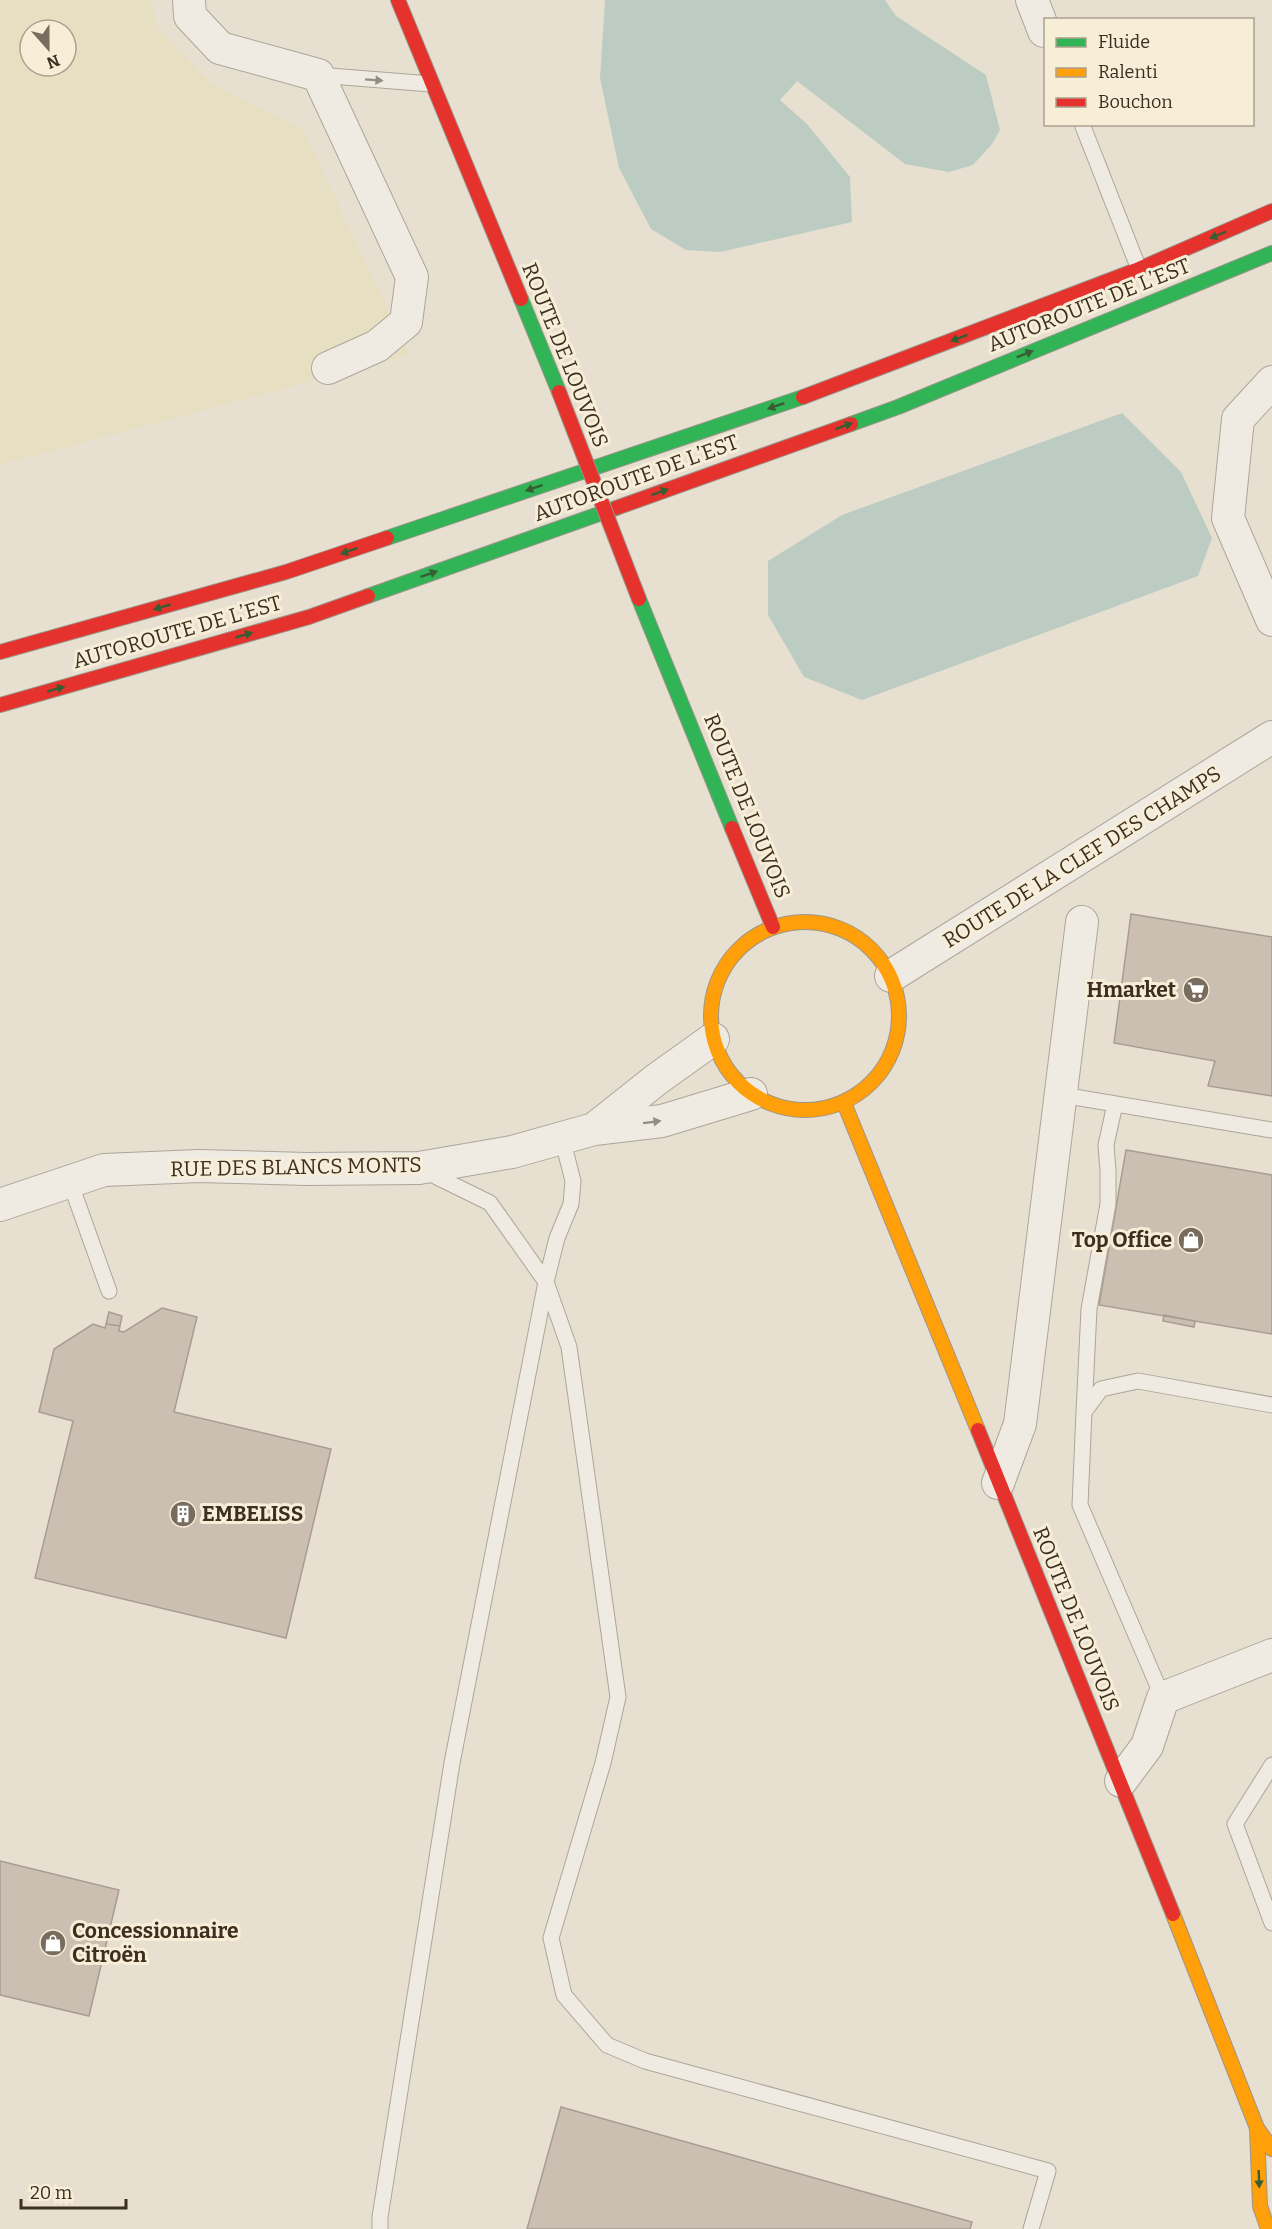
<svg xmlns="http://www.w3.org/2000/svg" width="1272" height="2229" font-family="Bitter,serif">
	<style>
		.farmland { fill: #e6dfc2; fill-rule: evenodd }
		.water { fill: #bcccc2 }
		.building { fill: #cbbfb2; stroke: #a89c90; stroke-width: 1.5 }
		.lines { fill: none; stroke-linecap: round; stroke-linejoin: round }
		.lane-casing { stroke: #ada599; stroke-width: 17 }
		.street-casing { stroke: #ada599; stroke-width: 34 }
		.fast-casing { stroke: #9c958a; stroke-width: 16 }
		.slow-casing { stroke: #9c958a; stroke-width: 16 }
		.jam-casing { stroke: #9c958a; stroke-width: 16 }
		.lane { stroke: #efebe3; stroke-width: 15 }
		.street { stroke: #efebe3; stroke-width: 32 }
		.fast { stroke: #30b455; stroke-width: 14 }
		.slow { stroke: #ff9f0a; stroke-width: 14 }
		.jam { stroke: #e5322d; stroke-width: 14 }
		.jam-bridge-casing { stroke: #9c958a; stroke-width: 16; stroke-linecap: butt }
		.jam-bridge { stroke: #e5322d; stroke-width: 14 }
		.oneway { fill: #968c82 }
		.oneway2 { fill: #385d33 }
		.labels { text-anchor: middle; dominant-baseline: central; stroke-width: 6; stroke-linejoin: round; paint-order: stroke }
		.street-label { font-size: 21px; fill: #3d2e20; stroke: #f7eed8 }
		.poi-label { font-size: 21px; font-weight: bold; fill: #3d2e20; stroke: #f7eed8; text-anchor: end }
	</style>
	<rect width="100%" height="100%" fill="#e7e0d1"/>
	<path class="farmland" d="M0 0H153L155 25 214 86 302 128 410 355 0 465ZM30 30H66V66H30Z"/>
	<path class="water" d="M605 0H885L896 16 986 75 1000 130 992 144 973 165 949 172 905 164 797 81 780 100 807 124 850 177 852 222 720 252 686 250 651 229 619 168 600 78Z
		M1122 413 1181 472 1212 538 1198 576 862 700 804 677 768 615V561L842 515Z"/>
	<path class="building" d="M1131 914 1272 937V1096L1208 1086 1215 1061 1114 1043Z
		M1126 1150 1272 1175V1334L1099 1305Z
		M162 1308 197 1317 174 1412 331 1449 286 1638 35 1578 73 1421 39 1412 54 1349 93 1324 105 1328 106 1324 120 1326 119 1331 124 1332Z
		M109 1312 122 1316 120 1326 106 1324Z
		M1164 1315 1195 1321 1194 1327 1163 1321Z
		M0 1861 119 1890 89 2016 0 1995Z
		M561 2107 972 2222 970 2229H527Z"/>
	<g class="lines">
		<defs>
			<path id="lane" d="M318 75 431 84
				M1082 124 1139 269
				M1062 1095 1272 1130
				M427 1172 490 1203 546 1282 569 1347 618 1697 603 1763 551 1938 564 1995 607 2045 645 2061 1048 2171 1031 2229
				M70 1182 109 1291
				M1084 1412 1089 1309 1108 1204V1171L1106 1145 1115 1104
				M1163 1698 1080 1505 1084 1412 1101 1389 1138 1381 1272 1405
				M1272 1765 1235 1824 1272 1923
				M380 2229V2217L452 1763 546 1282 557 1238 571 1204 573 1181 562 1138"/>
			<path id="street" d="M189 0 190 16 220 48 318 75 412 277 406 322 377 346 328 368
				M1032 0 1044 31
				M1272 382 1238 419 1228 518 1272 620
				M891 976 1272 737
				M594 1129 657 1079 713 1039
				M0 1205 104 1170 199 1166 306 1169 419 1168 512 1152 594 1129 662 1121 751 1094
				M998 1483 1020 1424 1082 922
				M1121 1781 1147 1746 1163 1698 1272 1655"/>
			<path id="fast" d="M521 299 559 392
				M851 424 898 407 1272 253
				M387 538 803 397
				M368 596 616 508
				M639 599 732 828"/>
			<path id="slow" d="M711 1016a94 94 0 1 1 188 0a94 94 0 1 1-188 0Z
				M844 1103 978 1430
				M1173 1914 1257 2128 1272 2149
				M1257 2128 1260 2206 1268 2229"/>
			<path id="jam" d="M398 0 521 299
				M803 397 1139 269 1272 211
				M616 508 851 424
				M0 652 286 572 387 538
				M0 705 309 617 368 596
				M732 828 773 927
				M978 1430 1173 1914"/>
		</defs>
		<use href="#lane" class="lane-casing"/>
		<use href="#street" class="street-casing"/>
		<use href="#fast" class="fast-casing"/>
		<use href="#slow" class="slow-casing"/>
		<use href="#jam" class="jam-casing"/>
		<use href="#lane" class="lane"/>
		<use href="#street" class="street"/>
		<use href="#fast" class="fast"/>
		<use href="#slow" class="slow"/>
		<use href="#jam" class="jam"/>
		<defs>
			<path id="jam-bridge" d="M559 392 639 599"/>
		</defs>
		<use href="#jam-bridge" class="jam-bridge-casing"/>
		<use href="#jam-bridge" class="jam-bridge"/>
	</g>
	<defs><path id="oneway-solid" d="M-6-.8H1V-3.2L6.5 0L1 3.2V.8H-6Z" transform="scale(1.5)"/></defs>
	<g class="oneway">
		<use href="#oneway-solid" transform="translate(374 80) rotate(4)"/>
		<use href="#oneway-solid" transform="translate(652 1122) rotate(-7)"/>
	</g>
	<g class="oneway2">
		<use href="#oneway-solid" transform="translate(1218 235) rotate(157)"/>
		<use href="#oneway-solid" transform="translate(959 338) rotate(159)"/>
		<use href="#oneway-solid" transform="translate(1025 354) rotate(-22)"/>
		<use href="#oneway-solid" transform="translate(776 406) rotate(161)"/>
		<use href="#oneway-solid" transform="translate(844 426) rotate(-20)"/>
		<use href="#oneway-solid" transform="translate(534 488) rotate(161)"/>
		<use href="#oneway-solid" transform="translate(660 492) rotate(-20)"/>
		<use href="#oneway-solid" transform="translate(349 551) rotate(161)"/>
		<use href="#oneway-solid" transform="translate(429 574) rotate(-19)"/>
		<use href="#oneway-solid" transform="translate(162 607) rotate(164)"/>
		<use href="#oneway-solid" transform="translate(244 635) rotate(-16)"/>
		<use href="#oneway-solid" transform="translate(56 689) rotate(-16)"/>
		<use href="#oneway-solid" transform="translate(1259 2179) rotate(88)"/>
	</g>
	<defs>
		<symbol id="supermarket-disc" viewBox="-11 -11 22 22"><circle r="9.5" fill="#786c5e" stroke="#f7eed8"/><path d="M-6-5.5h2.5l.6 2H6L4.5 2H-2.5L-4.4-4H-6ZM-1.5 3.2a1.3 1.3 0 1 0 .1 0ZM3 3.2a1.3 1.3 0 1 0 .1 0Z" fill="#fff"/></symbol>
		<symbol id="shop-disc" viewBox="-11 -11 22 22"><circle r="9.5" fill="#786c5e" stroke="#f7eed8"/><path d="M-5-2.5h2.3a2.7 3.5 0 0 1 5.4 0H5L5.5 6h-11ZM-1.5-2.5h3a1.5 2.3 0 0 0-3 0Z" fill="#fff"/></symbol>
		<symbol id="building-disc" viewBox="-11 -11 22 22"><circle r="9.5" fill="#786c5e" stroke="#f7eed8"/><path d="M-4-6H4V6H1V3H-1V6H-4ZM-2.5-4.3h1.7v1.8h-1.7ZM.8-4.3h1.7v1.8H.8ZM-2.5-1h1.7V.8h-1.7ZM.8-1h1.7V.8H.8Z" fill="#fff"/></symbol>
	</defs>
	<g fill-rule="evenodd">
		<use href="#supermarket-disc" x="1181" y="975" width="30" height="30"/>
		<use href="#shop-disc" x="1176" y="1225" width="30" height="30"/>
		<use href="#building-disc" x="168" y="1499" width="30" height="30"/>
		<use href="#shop-disc" x="38" y="1928" width="30" height="30"/>
	</g>
	<g class="labels">
		<g class="street-label">
			<text transform="translate(1089 305) rotate(-22)">AUTOROUTE DE L’EST</text>
			<text transform="translate(565 355) rotate(68)">ROUTE DE LOUVOIS</text>
			<text transform="translate(636 478) rotate(-20)">AUTOROUTE DE L’EST</text>
			<text transform="translate(177 632) rotate(-16)">AUTOROUTE DE L’EST</text>
			<text transform="translate(747 806) rotate(68)">ROUTE DE LOUVOIS</text>
			<text transform="translate(1082 857) rotate(-32)">ROUTE DE LA CLEF DES CHAMPS</text>
			<text transform="translate(296 1167) rotate(-1)">RUE DES BLANCS MONTS</text>
			<text transform="translate(1076 1619) rotate(68)">ROUTE DE LOUVOIS</text>
		</g>
		<g class="poi-label">
			<text x="1176" y="990">Hmarket</text>
			<text x="1172" y="1240">Top Office</text>
			<text x="202" y="1514" text-anchor="start">EMBELISS</text>
			<text x="72" y="1931" text-anchor="start">Concessionnaire<tspan x="72" dy="24">Citroën</tspan></text>
		</g>
	</g>
	<rect x="1044" y="18" width="210" height="108" fill="#f7eed8" stroke="#ada18e" stroke-width="1.5"/>
	<rect x="1056" y="38" width="30" height="9" fill="#30b455" stroke="#ada18e" stroke-width="1.5"/>
	<text x="1098" y="48" font-size="18" fill="#3d2e20">Fluide</text>
	<rect x="1056" y="68" width="30" height="9" fill="#ff9f0a" stroke="#ada18e" stroke-width="1.5"/>
	<text x="1098" y="78" font-size="18" fill="#3d2e20">Ralenti</text>
	<rect x="1056" y="98" width="30" height="9" fill="#e5322d" stroke="#ada18e" stroke-width="1.5"/>
	<text x="1098" y="108" font-size="18" fill="#3d2e20">Bouchon</text>
	<g transform="translate(48 48) rotate(159)"><circle r="28" fill="#f7eed8" stroke="#ada18e" stroke-width="1.5"/>
	<path d="M0-4.5L10 22L0 15L-10 22Z" fill="#786c5e"/>
	<text y="-9" font-size="16" font-weight="bold" text-anchor="middle" fill="#3d2e20">N</text>
	</g>
	<path d="M21 2199v9h105v-9" fill="none" stroke="#3d2e20" stroke-width="3"/>
	<text x="30" y="2199" font-size="18" fill="#3d2e20" stroke="#f7eed8" stroke-width="4.5" paint-order="stroke">20 m</text>
</svg>
